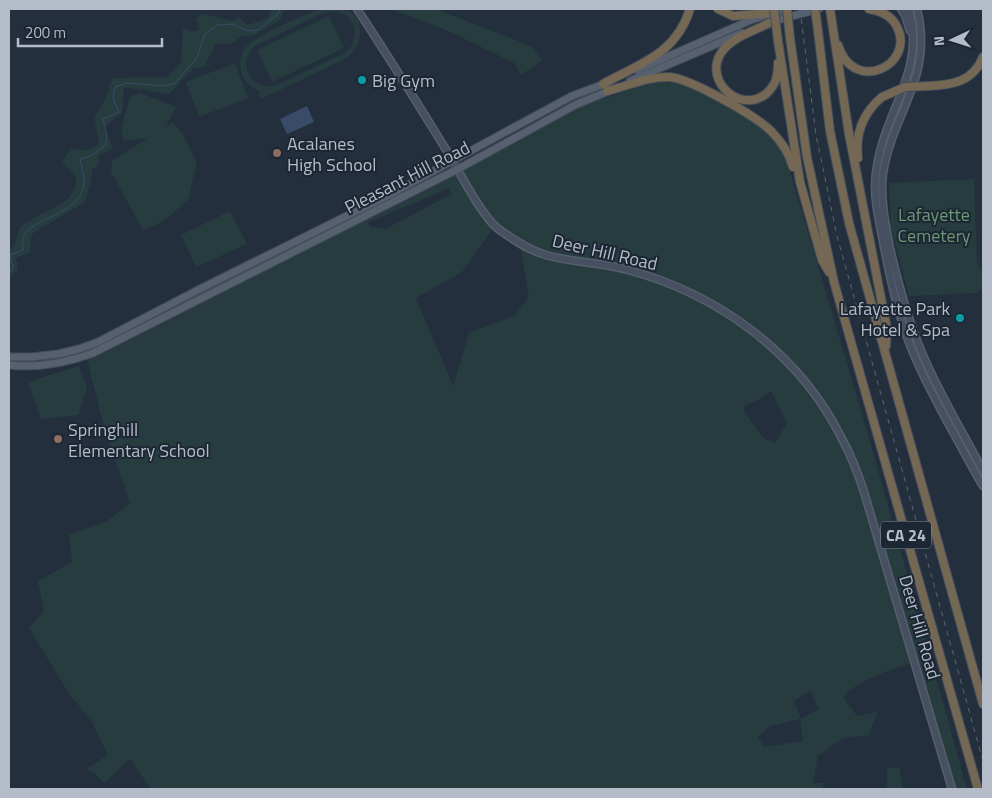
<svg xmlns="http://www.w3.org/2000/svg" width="992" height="798" font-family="'Titillium Web',sans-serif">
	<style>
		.green { fill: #263c3f; fill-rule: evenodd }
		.water { fill: #394c67 }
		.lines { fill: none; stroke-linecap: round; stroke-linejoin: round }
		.stream { stroke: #394c67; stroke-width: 1 }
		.secondary-casing { stroke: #565f6c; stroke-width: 9 }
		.primary-casing { stroke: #414a57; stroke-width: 9 }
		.highway-casing { stroke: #434c59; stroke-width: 10 }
		.secondary { stroke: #465061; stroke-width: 6 }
		.primary { stroke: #56606e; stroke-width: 7 }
		.highway { stroke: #746855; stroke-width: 8 }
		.rail { stroke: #5a6575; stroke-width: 1; stroke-dasharray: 5 5; stroke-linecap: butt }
		.highway-bridge-casing { stroke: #434c59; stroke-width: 10; stroke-linecap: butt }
		.highway-bridge { stroke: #746855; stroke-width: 8 }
		.culture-dot { fill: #0f9aa8; stroke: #1d2633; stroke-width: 2 }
		.education-dot { fill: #8d6e63; stroke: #1d2633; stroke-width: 2 }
		.labels { text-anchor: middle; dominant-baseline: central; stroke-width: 4; stroke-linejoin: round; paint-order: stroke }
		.shield { fill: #1d2633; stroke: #878f9c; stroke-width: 1 }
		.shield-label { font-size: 16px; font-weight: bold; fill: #b4bcc9 }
		.poi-label { font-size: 18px; fill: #b4bcc9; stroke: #1d2633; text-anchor: start }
		.street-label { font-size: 18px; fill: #b4bcc9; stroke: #1d2633 }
		.park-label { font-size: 18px; fill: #6b9a76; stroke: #1d2633 }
	</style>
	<rect width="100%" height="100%" fill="#242f3e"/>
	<path class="green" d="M272 9H285L280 20 254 35 241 37 229 45 216 43 204 67 193 69 169 94 124 87 122 113 104 127 113 148 99 156 98 166 92 169 91 181 85 202 33 233 30 242 31 252 16 258 18 269 9 279V285V250C20 242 15 236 21 226 22 226 27 222 28 222 48 207 76 207 76 176L62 162 71 149 88 150 99 144 94 116 105 100 112 78 167 77 181 63 183 27 190 32 199 30 196 19 202 14 234 21 238 17 248 25 268 18Z
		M319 9C327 9 340 6 347 10 369 19 361 50 345 59L261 99 258 94 262 92C252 88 244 82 241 71 239 62 241 52 247 46 258 34 303 16 319 9ZM333 11 347 15 353 24 355 34 351 47 343 54 274 86C249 90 237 62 255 46L323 13Z
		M391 9H442L441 11 531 46 543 60 521 75 514 63 444 29Z
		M329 16 344 48 272 82 257 50Z
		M235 63 248 98 199 117 186 82Z
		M664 80C688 81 748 116 767 133 776 141 782 152 787 162L868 434 967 789H952L914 662C889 671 863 677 843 697L857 716 877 712 869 735 843 738 818 756 813 783H824L822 789H151L130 759 104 783 93 772 86 769 108 755 92 722 68 692 29 628 44 611 38 581 72 562 69 535 107 521 130 503 104 427 86 355 179 311 191 307 202 298 221 293 262 268 575 105 609 97 645 84ZM449 188 452 194 385 229 379 227 372 228 367 223ZM495 226 520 244 529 297 514 316 469 333 453 386 416 298 462 272ZM771 391 787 423 775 443 763 438 744 412 745 406 764 397ZM810 691 819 709 801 719 794 701ZM800 719 803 741 764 747 758 737 770 726Z
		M140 93 176 107 166 126 173 122 182 133 197 163 188 200 164 221 143 230 111 172 112 161 148 138 124 141 121 129 130 97Z
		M974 179 977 261 983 274V288L976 293 909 296 891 227 889 183Z
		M230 211 247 244 196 267 181 235Z
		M79 366 87 389 78 415 41 419 28 382Z
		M899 767 903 789H887V768Z"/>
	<path class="water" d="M307 106 314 122 287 134 280 119Z"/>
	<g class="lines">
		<path class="stream" d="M9 272 13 268 10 255 24 250C23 247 22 241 23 238 29 216 87 216 84 178 83 172 81 165 80 159 87 157 92 156 98 151 112 142 106 134 103 119L119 112 113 99 115 87 127 83 162 86 174 84 197 58 205 34 217 25 232 24 247 31 258 30 278 14 280 9"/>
		<defs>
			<path id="secondary" d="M357 9C389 57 419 106 450 156 461 175 481 214 497 228 512 239 528 250 546 255 573 263 602 262 628 270 718 294 799 353 841 437 851 455 858 473 864 492L952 789
				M901 9 905 15 910 31
				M909 9C926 70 886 109 877 166 872 192 878 216 883 241 889 274 896 306 907 337 918 367 933 395 948 423 960 444 971 466 983 486
				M917 9C934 78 893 111 883 173 880 198 885 223 890 248 898 283 908 320 922 353 939 394 963 432 983 471"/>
			<path id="primary" d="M770 22 819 9
				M637 70 751 20 785 9
				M630 81 742 33
				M9 357H31L58 354 79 349 98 342 198 290 393 193 572 96 607 83
				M9 365C37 368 66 363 93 353L458 169 575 105 611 90"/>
			<path id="highway" d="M718 9 733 16 770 13
				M830 9 849 134 887 329 886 346
				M771 22C756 30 736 36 725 48 699 75 737 116 766 94 776 85 778 76 778 63
				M818 31 830 131 849 223 983 704
				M790 38 807 157 834 282 978 789
				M778 41 800 182 822 260 829 272
				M838 45C854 96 916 64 897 27 892 16 881 11 869 9
				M603 84C641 63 676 54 690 9
				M928 86C952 85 973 82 983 57
				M607 91C627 86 649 76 670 77 691 79 756 116 771 131 781 141 789 153 793 167
				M858 158C855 133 863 113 882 97"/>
		</defs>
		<use href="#secondary" class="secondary-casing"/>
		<use href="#primary" class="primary-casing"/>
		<use href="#highway" class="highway-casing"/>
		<use href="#secondary" class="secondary"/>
		<use href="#primary" class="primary"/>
		<use href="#highway" class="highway"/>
		<path class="rail" d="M800 9 816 135 837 236 983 761"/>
		<defs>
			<path id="highway-bridge" d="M774 9 778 41
				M787 9 790 38
				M815 9 818 31
				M882 97 905 87 928 86"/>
		</defs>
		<use href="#highway-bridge" class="highway-bridge-casing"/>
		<use href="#highway-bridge" class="highway-bridge"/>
	</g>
	<g class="culture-dot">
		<circle cx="362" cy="80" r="5"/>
		<circle cx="960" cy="318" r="5"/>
	</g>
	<g class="education-dot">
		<circle cx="277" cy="153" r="5"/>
		<circle cx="58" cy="439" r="5"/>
	</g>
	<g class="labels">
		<rect class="shield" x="881" y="521.5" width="50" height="27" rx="4"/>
		<g class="shield-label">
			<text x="906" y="535">CA 24</text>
		</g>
		<g class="poi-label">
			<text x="372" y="80">Big Gym</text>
			<text x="287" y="143">Acalanes<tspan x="287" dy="21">High School</tspan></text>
			<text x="950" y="308" text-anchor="end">Lafayette Park<tspan x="950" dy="21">Hotel &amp; Spa</tspan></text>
			<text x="68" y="429">Springhill<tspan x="68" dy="21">Elementary School</tspan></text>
		</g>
		<g class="street-label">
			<text transform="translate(407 177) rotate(-27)">Pleasant Hill Road</text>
			<text transform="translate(605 252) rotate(13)">Deer Hill Road</text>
			<text transform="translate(920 627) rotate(74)">Deer Hill Road</text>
		</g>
		<g class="park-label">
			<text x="934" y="214">Lafayette<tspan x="934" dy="21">Cemetery</tspan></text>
		</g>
	</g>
	<rect width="992" height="798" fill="none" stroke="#b4bcc9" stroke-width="20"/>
	<g transform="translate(952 40) rotate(266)" stroke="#1d2633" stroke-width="4" paint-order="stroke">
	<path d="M0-4L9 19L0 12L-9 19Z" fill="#b4bcc9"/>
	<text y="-8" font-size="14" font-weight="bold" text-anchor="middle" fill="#b4bcc9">N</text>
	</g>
	<path d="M18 38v8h144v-8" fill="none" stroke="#b4bcc9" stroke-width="2.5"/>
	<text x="25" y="38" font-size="15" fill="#b4bcc9" stroke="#1d2633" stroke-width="4" paint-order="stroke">200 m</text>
</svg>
